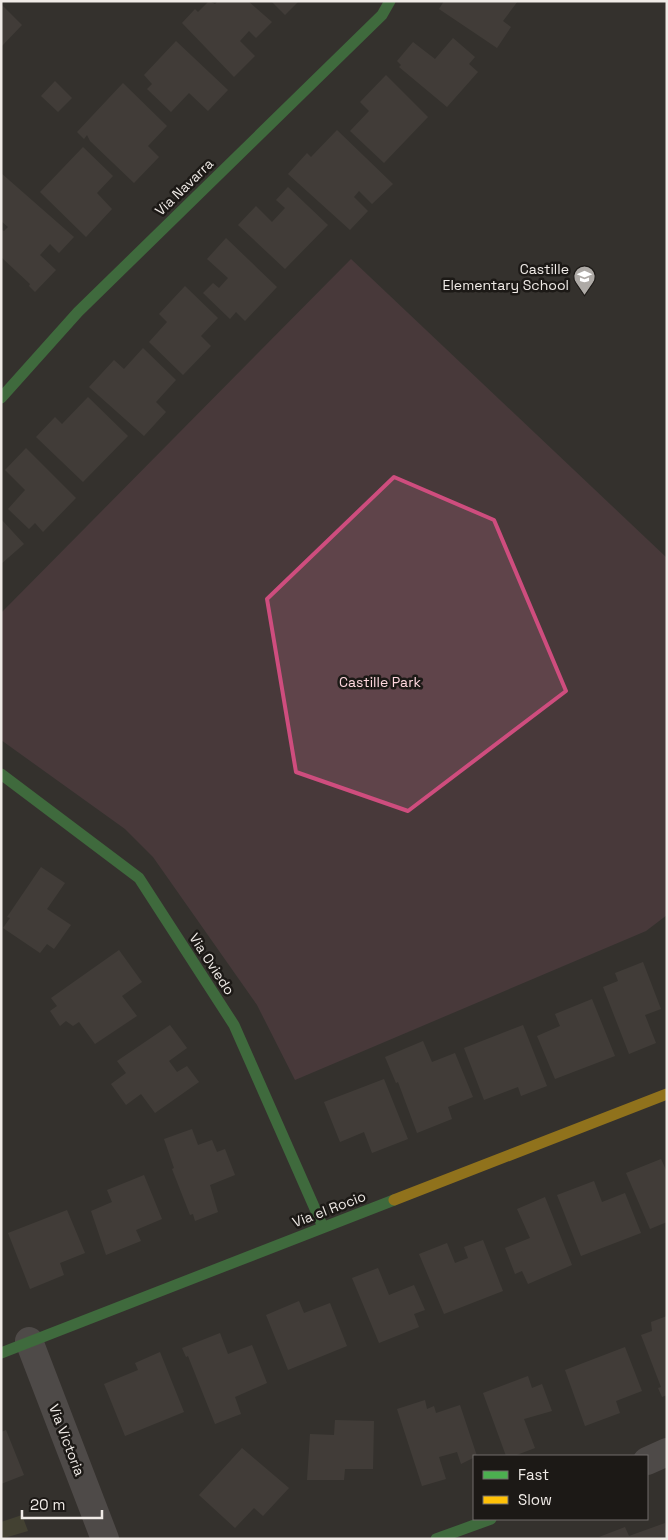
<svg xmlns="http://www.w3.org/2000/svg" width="668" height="1540" font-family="'Space Grotesk',sans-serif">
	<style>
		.green { fill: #5f444a }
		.water { fill: #555439 }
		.building { fill: #504b45 }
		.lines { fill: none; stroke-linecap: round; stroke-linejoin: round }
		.street { stroke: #6e6968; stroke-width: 28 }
		.fast { stroke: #4caf50; stroke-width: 11 }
		.slow { stroke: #ffc107; stroke-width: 11 }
		.marked { fill: none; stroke: #ce4d7e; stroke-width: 4; stroke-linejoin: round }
		.labels { text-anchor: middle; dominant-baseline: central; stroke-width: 5; stroke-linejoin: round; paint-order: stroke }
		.street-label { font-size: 14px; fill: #f0ebe7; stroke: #1c1916 }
		.poi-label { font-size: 14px; fill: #f0ebe7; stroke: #1c1916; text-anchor: end }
		.park-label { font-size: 14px; fill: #ffd8df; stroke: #1c1916 }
	</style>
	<rect width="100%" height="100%" fill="#34312e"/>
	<path class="green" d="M351 259 667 558V915L646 931 295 1080 257 1005 153 857 125 829 1 740V613Z"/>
	<path class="water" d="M22 1515 28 1531 1 1539V1522Z"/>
	<path class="building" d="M209 1 215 4 218 1H248L272 22 256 38 249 31 240 41 255 56 234 77 182 23 195 9 198 12Z
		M271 1H299L285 15Z
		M444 1H518L503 21 511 27 497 48 439 9Z
		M1 4 22 25 1 47Z
		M453 38 475 57 469 64 478 72 447 107 399 67 401 65 397 61 413 42 435 59Z
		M176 41 228 90 208 111 189 93 171 112 147 89 152 84 144 75Z
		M386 75 428 117 384 163 350 131 369 111 360 102Z
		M55 81 72 98 58 112 41 96Z
		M123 83 167 126 148 146 159 157 134 183 90 141 87 135 84 139 77 132Z
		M337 130 393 184 372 204 359 191 354 197 368 211 350 230 288 174 307 153 311 157Z
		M83 147 113 176 97 193 112 209 86 237 40 192Z
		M1 173 74 237 59 253 50 244 40 255 56 270 35 292 29 286 30 284 1 257V229L4 231 8 227 1 221Z
		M288 187 328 225 285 269 238 225 256 206 272 222 285 208 276 200Z
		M226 238 277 287 245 321 236 312 230 319 203 293 213 283 219 288 228 278 207 259Z
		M185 286 218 318 201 336 211 346 183 375 149 342 167 322 159 314Z
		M143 348 176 380 156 402 166 412 144 436 89 387 114 360 124 369Z
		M88 397 128 436 83 482 36 437 55 417 62 424Z
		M26 448 76 498 43 532 35 523 29 529 8 509 25 490 5 470Z
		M1 519 24 544 1 564Z
		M41 867 65 883 47 909 71 925 54 949 47 944 40 953 3 928 10 918 7 917Z
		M119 950 142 982 122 996 137 1016 95 1044 79 1022 73 1026 66 1021 60 1026 50 1011 57 1006 51 998Z
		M643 962 661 1009 645 1015 656 1043 629 1054 603 987 618 981 615 973Z
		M592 999 615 1056 555 1079 537 1036 560 1026 555 1014Z
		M170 1025 187 1048 169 1061 177 1072 187 1066 199 1082 155 1113 141 1094 126 1105 111 1084 126 1073 117 1061Z
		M523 1025 547 1086 521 1096 518 1087 484 1100 464 1048Z
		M423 1041 432 1062 455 1053 473 1097 448 1107 452 1119 417 1133 398 1082 396 1083 385 1057Z
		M384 1079 408 1139 372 1153 364 1132 340 1142 324 1102Z
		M192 1129 198 1145 212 1140 217 1152 225 1149 235 1175 210 1185 218 1212 195 1221 193 1214 190 1215 172 1169 174 1168 164 1139Z
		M661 1159 667 1172V1222L650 1229 626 1173Z
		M144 1175 162 1219 136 1230 141 1241 106 1255 91 1211 112 1202 107 1190Z
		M594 1181 602 1202 625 1193 641 1233 581 1256 557 1195Z
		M545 1197 572 1265 528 1284 522 1271 515 1274 505 1248 530 1238 517 1209Z
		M67 1210 85 1253 60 1263 64 1275 30 1289 8 1233Z
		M483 1240 503 1291 444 1314 419 1254 447 1243 455 1263 468 1258 464 1247Z
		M378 1268 389 1295 414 1285 425 1310 414 1314 419 1327 379 1343 352 1278Z
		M299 1301 304 1313 330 1303 347 1346 288 1370 266 1315Z
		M667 1316V1395L662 1397 658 1388 661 1387 641 1335 652 1331 651 1322Z
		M220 1333 228 1354 252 1345 267 1383 235 1397 241 1414 215 1424 188 1356 186 1357 182 1348Z
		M625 1347 642 1391 616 1401 620 1413 585 1426 565 1370Z
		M160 1352 184 1412 125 1436 104 1384 138 1370 135 1363Z
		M528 1376 532 1388 542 1384 552 1411 524 1419 535 1448 514 1456H506L483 1393Z
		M425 1400 427 1409 434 1406 436 1413 460 1405 477 1456 461 1464 457 1452 439 1457 446 1479 422 1486 397 1409Z
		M335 1420 374 1421 373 1469H345L344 1480H307L310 1434 334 1435Z
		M6 1430 24 1475 1 1484V1432Z
		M242 1448 289 1488 263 1516 254 1508 235 1528 199 1495Z
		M665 1523 667 1539 599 1537 625 1527 629 1536Z"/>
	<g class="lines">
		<path class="street" d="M29 1341 105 1539
			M647 1461 667 1452"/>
		<path class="fast" d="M1 398 78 312 382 15 390 1
			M1 774 139 878 234 1025 323 1227
			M1 1353 394 1200
			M436 1539 491 1519"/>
		<path class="slow" d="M394 1200 667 1094"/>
	</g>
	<path d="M0 0H668V1540H0ZM394 477 494 520 566 691 408 811 296 772 267 599Z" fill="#34312e" fill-opacity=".55" fill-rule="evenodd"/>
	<path class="marked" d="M394 477 494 520 566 691 408 811 296 772 267 599Z"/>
	<defs>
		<symbol id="school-pin" viewBox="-11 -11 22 30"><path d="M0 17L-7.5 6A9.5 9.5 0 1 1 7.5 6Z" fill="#aeaaa6" stroke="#1c1916"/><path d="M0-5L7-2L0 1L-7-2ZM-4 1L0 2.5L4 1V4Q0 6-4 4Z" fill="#fff"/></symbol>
	</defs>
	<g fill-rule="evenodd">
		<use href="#school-pin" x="572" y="264" width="25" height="34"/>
	</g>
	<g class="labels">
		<g class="street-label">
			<text transform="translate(184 187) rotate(-44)">Via Navarra</text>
			<text transform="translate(212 964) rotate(57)">Via Oviedo</text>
			<text transform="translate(329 1209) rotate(-21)">Via el Rocio</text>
			<text transform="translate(67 1440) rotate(69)">Via Victoria</text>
		</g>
		<g class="poi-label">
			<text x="569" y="269">Castille<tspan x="569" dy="16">Elementary School</tspan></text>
		</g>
		<g class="park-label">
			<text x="380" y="682">Castille Park</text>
		</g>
	</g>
	<rect width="668" height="1540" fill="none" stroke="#f0ebe7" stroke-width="5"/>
	<rect x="473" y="1455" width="175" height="65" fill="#1c1916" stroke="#716d6a"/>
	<rect x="483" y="1471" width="25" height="8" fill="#4caf50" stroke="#716d6a"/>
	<text x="518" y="1480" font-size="15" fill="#f0ebe7">Fast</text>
	<rect x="483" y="1496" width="25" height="8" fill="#ffc107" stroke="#716d6a"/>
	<text x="518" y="1505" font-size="15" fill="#f0ebe7">Slow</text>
	<path d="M22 1510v8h80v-8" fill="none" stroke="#f0ebe7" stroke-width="2.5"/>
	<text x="30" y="1510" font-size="15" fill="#f0ebe7" stroke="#1c1916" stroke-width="4" paint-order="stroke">20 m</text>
</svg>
